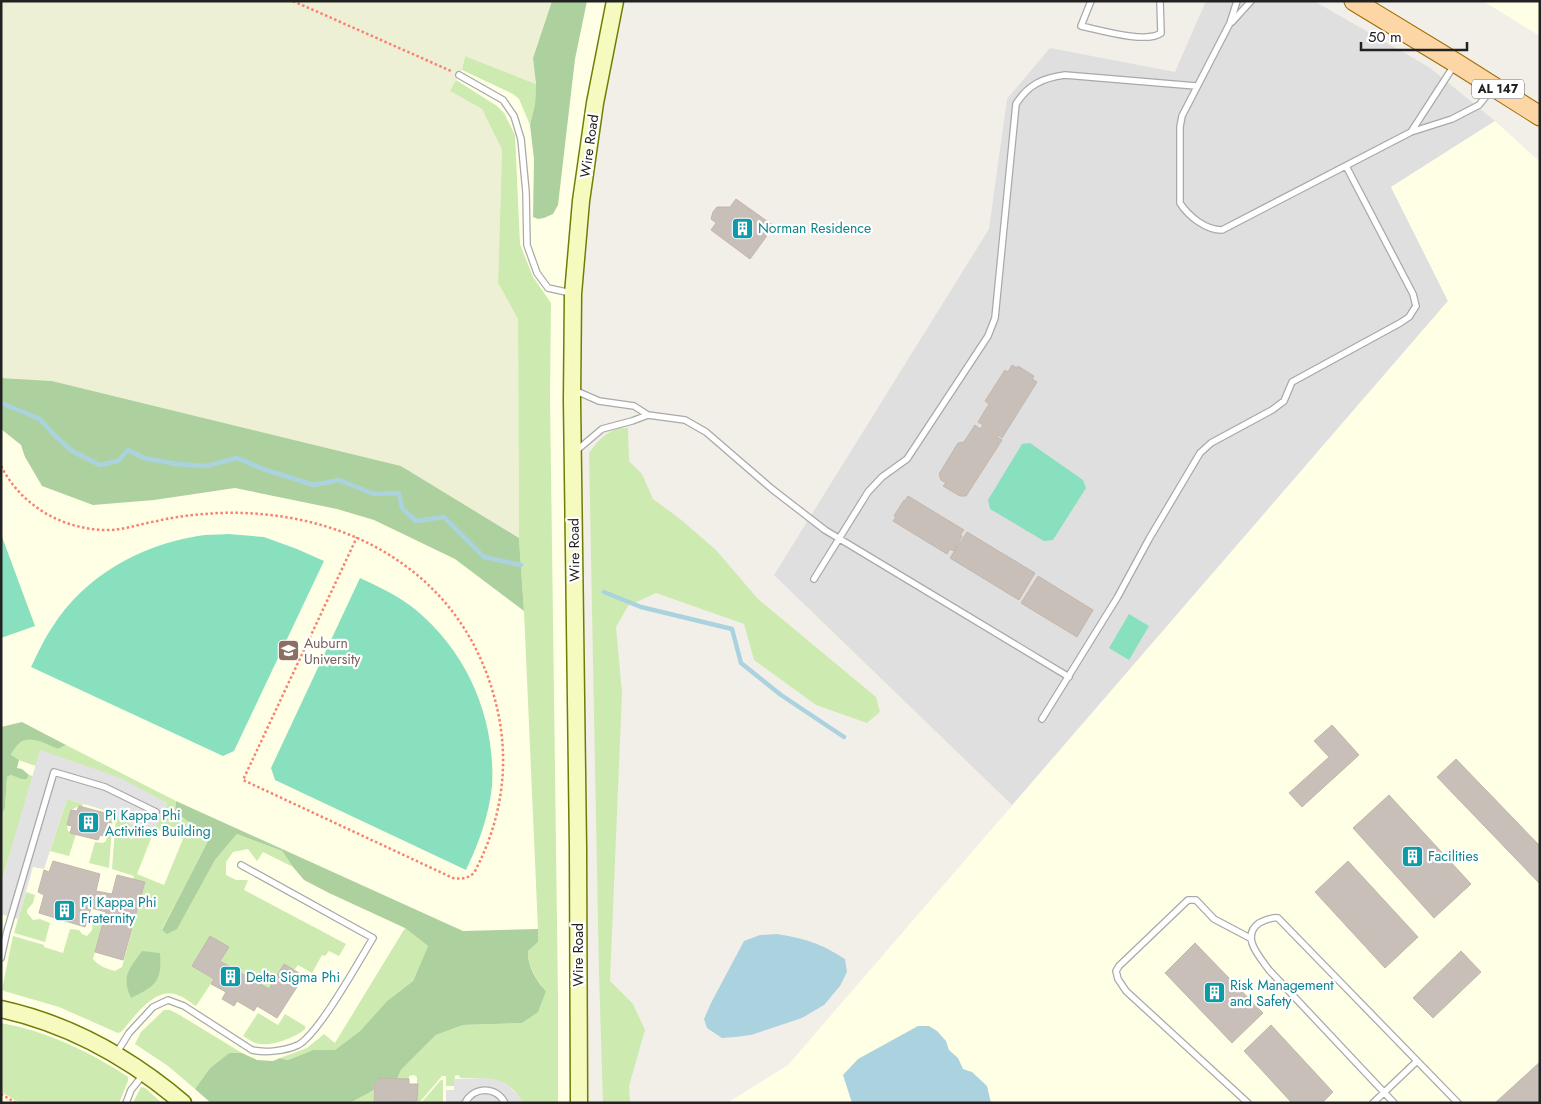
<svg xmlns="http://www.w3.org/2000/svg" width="1541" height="1104" font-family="Jost,sans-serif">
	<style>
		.residential { fill: #e0dfdf }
		.education { fill: #ffffe5 }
		.farmland { fill: #eef0d5 }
		.grass { fill: #cdebb0 }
		.forest { fill: #add19e }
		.pitch { fill: #88e0be }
		.parking { fill: #e2e2e2 }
		.water { fill: #aad3df }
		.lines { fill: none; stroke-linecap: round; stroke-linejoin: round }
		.stream { stroke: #aad3df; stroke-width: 4.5 }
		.building { fill: #c7bfb8; stroke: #c4b6ab }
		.lane-casing { stroke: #a9a9a9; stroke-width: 8 }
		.secondary-casing { stroke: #707d05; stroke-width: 19 }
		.primary-casing { stroke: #a06b00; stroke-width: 21 }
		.path { stroke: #fa8072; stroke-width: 2.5; stroke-dasharray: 2.5 2.5; stroke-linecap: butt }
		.lane { stroke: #fff; stroke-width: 5.5 }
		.secondary { stroke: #f7fabf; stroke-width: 16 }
		.primary { stroke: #fcd6a4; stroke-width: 19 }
		.labels { text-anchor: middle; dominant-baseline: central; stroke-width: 4.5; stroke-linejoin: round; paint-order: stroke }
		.shield { fill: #fff; stroke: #646464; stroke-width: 1 }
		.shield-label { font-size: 12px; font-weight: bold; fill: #222 }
		.street-label { font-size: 14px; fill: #222; stroke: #fff }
		.culture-label { font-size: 14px; fill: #0d838f; stroke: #fff; text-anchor: start }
		.education-label { font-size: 14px; fill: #785e54; stroke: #fff; text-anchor: start }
	</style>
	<rect width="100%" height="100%" fill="#f2efe9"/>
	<path class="residential" d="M1206 1H1314L1429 67 1495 121 1391 187 1448 301 1012 805 774 575 989 229 1007 99 1050 48 1175 72Z"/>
	<path class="education" d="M1 1H615L573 294 579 1103H1Z
		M1483 1H1540V36Z
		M1495 121 1540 162V1103H727L788 1065 1448 301 1391 187Z"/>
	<path class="farmland" d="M1 1H552L533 58 536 84 465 56 462 70 450 91 482 109 502 150 498 283 518 319 519 538 401 466 52 381 1 378Z"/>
	<path class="grass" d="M465 56 536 84 535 104 530 125 519 99 513 94 462 70Z
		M456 80 497 106 504 113 515 135 520 244 533 277 551 303 550 396 558 996V1103H522C511 1077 485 1078 461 1078L458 1075 455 1076 454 1086H446V1076H442L419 1103H417V1077L414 1075 409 1076V1079H397L401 1070 436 1035 463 1025 522 1023 546 991C537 980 527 965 528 951L538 942V929L524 611 519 538 518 319 498 283 502 150 482 109 450 91Z
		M620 428H628L629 461 642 474 653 499 679 518 716 550 758 599 876 697 880 712 867 723 816 705 754 660 744 624 656 593 628 606 616 627 622 693 610 981 633 1004 645 1030 629 1086 630 1103H603L599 974 589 453C598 441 605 432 620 428Z
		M26 739H35L58 749 66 745 176 801 175 812 210 837 162 929 177 928 215 860 237 834 282 851 293 867 263 852 257 861 248 849 233 852 226 862V875L236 880H248L244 890 346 944 339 956 329 951 325 956 322 955 312 973 298 965 294 970 284 964 269 989 220 961 228 947 210 936 193 966 214 979 196 1006C190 1002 182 996 175 994 153 988 134 1018 121 1032L118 1033 59 1007 4 991 2 989 13 936 44 945V947L63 953 70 929 79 930 82 934 87 936 92 930 93 918 104 920 93 959C98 966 108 969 115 971L122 967 145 883 133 880 134 876 112 869 116 816 152 836 137 874 164 885 183 839 154 828 167 803 40 751 36 766 18 760 11 755 16 746Z
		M11 775 27 779 29 775 33 776 1 884V816L5 808 7 777Z
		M67 799 83 804 82 807 79 806 71 810 67 825 68 831 76 834 69 856 50 851Z
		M106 810 113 814 109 868 89 863 95 842 103 843 106 841 111 823 103 820Z
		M26 892 35 895 33 903 27 910V913L33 920 40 919 50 923 45 942 14 933Z
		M405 928 428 946 413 981 387 1001 360 1031 335 1050H313L288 1060 280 1058 307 1048 324 1034 335 1043Z
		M164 1010H170L178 1014 242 1053H229L210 1068 195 1089 168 1066 135 1044 141 1032Z
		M258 1013 278 1025 285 1014 305 1026V1029C297 1037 272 1046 261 1044 254 1044 248 1039 243 1036Z
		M1 1023C46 1031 91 1052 128 1077V1081L119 1103H20L1 1092Z
		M441 1080H443V1103H421Z
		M141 1087 145 1088 162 1103H133Z
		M374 1090V1103H350Z"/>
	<path class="forest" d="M552 1H587L575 59 558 205 553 214 544 218 538 219 533 217 534 159 530 125 535 104 536 84 533 58Z
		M1 378 52 381 401 466 519 538 524 611 455 559 374 520 337 509 235 488 154 500 93 505 42 486 25 457 21 445 1 429Z
		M22 722 66 745 58 749C38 741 23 730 11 755L19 760 17 768 22 769 29 775 27 779H22L11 775 7 777 5 808 1 816V727Z
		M176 801 463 931 538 929V942L528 951C527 965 536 980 546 991L538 1012 522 1023 463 1025 436 1035 401 1070 397 1079 375 1082 374 1090 350 1103H211L195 1089 210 1068 229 1053H242L257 1060 273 1061 280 1058 288 1060 313 1050H335L360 1031 387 1001 413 981 428 946 405 928 329 893 304 880 293 867 282 851 237 834 215 860 177 929 167 934 162 930 210 837 175 812Z
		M142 951 160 953C162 982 156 986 131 998 121 976 129 969 142 951Z"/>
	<path class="pitch" d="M1030 443 1083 480 1086 488 1053 540 1044 541 990 509 988 500 1022 444Z
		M1 534 35 626 1 638Z
		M228 534 264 537 297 549 324 561 234 751 223 756 31 667C38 653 44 639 53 626 84 577 140 545 198 536 207 534 218 535 228 534Z
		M360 578C380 587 400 597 416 610 468 653 496 720 492 786 489 815 479 843 466 870L275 780 271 768Z
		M1129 614 1149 626 1129 660 1109 648Z"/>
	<path class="parking" d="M40 750 121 778 167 803 152 836 104 810 67 799 44 869 33 867 18 919 1 914V884Z
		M486 1078 498 1080 507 1084 520 1098 522 1103H446V1090H454V1079Z"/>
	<path class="water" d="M777 934C806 939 820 943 845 959L847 972 840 986 824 1005 802 1018 751 1035 735 1037 722 1038 707 1028 704 1019 711 1003 744 941 760 935Z
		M918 1026H929L937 1031 946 1041 949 1050 958 1058 963 1069 972 1072 987 1086 991 1103H852L843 1075 858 1059Z"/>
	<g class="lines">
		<path class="stream" d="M1 403 40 419 55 436 72 451 100 465 118 461 128 450 144 458 176 464 206 466 237 458 263 469 314 485 339 480 374 494 399 493 402 508 416 521 444 517 484 557 521 565
			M604 592 641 607 732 629 741 663 781 695 844 737"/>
	</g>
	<path class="building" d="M736 199 774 226 750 259 711 230 716 223 711 219 713 212 717 207H730Z
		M1012 365 1017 368 1018 366 1034 376 1032 379 1037 382 1002 438 998 435 997 437 1002 440 966 496H960L943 486 946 483 941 480 939 474 958 443 964 442 975 425 980 429 983 425 978 422 989 404 985 401 1005 370 1008 372Z
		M908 496 964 530 960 535 962 536 954 551 950 549 947 554 893 521 896 517 894 516 904 500 905 501Z
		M967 532 1035 573 1019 600 950 558Z
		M1038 576 1093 610 1077 637 1021 603Z
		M1332 725 1359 755 1302 807 1289 793 1329 757 1314 741Z
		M1456 759 1540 846V884L1437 777Z
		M1389 795 1471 884 1434 918 1353 828Z
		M79 806 105 813 103 820 111 822 107 837 100 835 98 840 70 833 72 826 67 825 71 810 77 811Z
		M53 861 100 874 96 891 112 894 117 875 145 882 123 960 95 952 106 912 91 908 85 927 39 913 44 895 38 892 44 870 49 872Z
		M1348 861 1418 937 1385 968 1315 892Z
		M210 936 229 947 220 961 269 989 284 964 304 976 277 1018 257 1006 254 1011 237 1001 234 1006 222 999 226 992 211 984 214 979 192 966Z
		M1195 943 1263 1013 1232 1043 1165 973Z
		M1461 951 1481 972 1433 1018 1413 998Z
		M1271 1025 1333 1092 1322 1103H1292L1244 1051Z
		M1540 1062V1103H1495Z
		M379 1078 409 1079V1084H418L417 1101 374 1103 375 1082H379Z"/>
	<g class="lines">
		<defs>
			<path id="lane" d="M1091 1 1081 26C1100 30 1147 44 1161 33L1160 1
				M1237 1 1230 23 1182 116 1180 127V203C1189 217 1206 230 1222 230L1411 132 1452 119 1479 105 1491 90
				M1232 22 1251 1
				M459 75 503 100 514 116 521 139 526 192 527 245 537 273 548 288 571 293
				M1411 132 1455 64
				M574 390 599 401 634 406 648 415 685 420 706 432 772 489 825 530 1069 677
				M576 451 602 429 632 421 648 415
				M814 579 868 492 882 477 907 459 988 336 995 318 1016 104C1028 85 1042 78 1065 75L1196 86
				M1042 719 1117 598 1149 539 1200 453 1211 443 1272 410 1284 401 1292 382 1400 323 1409 317 1416 306 1413 294 1346 166
				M1 958 7 931 54 772 105 787 156 812
				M116 1054 129 1033 153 1007 168 1000 184 1006 252 1050C265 1053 285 1051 298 1045 318 1035 359 961 373 938L241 865
				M126 1103 131 1090 143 1075
				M465 1103C474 1086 496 1086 505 1103
				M1248 1103 1126 991 1118 979 1116 971 1119 966 1188 900H1196L1214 919 1250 938
				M1373 1103 1417 1061
				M1394 1103 1269 970C1260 957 1240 937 1259 923 1265 920 1272 917 1278 918L1458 1103"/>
			<path id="secondary" d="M1 1009C69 1024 130 1058 183 1103
				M579 1103 578 848 572 400 573 294 581 201 595 103 615 1"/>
			<path id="primary" d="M1354 1 1456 63 1540 116"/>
		</defs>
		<use href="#lane" class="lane-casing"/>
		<use href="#secondary" class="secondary-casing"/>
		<use href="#primary" class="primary-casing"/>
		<path class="path" d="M293 1 451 71
			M1 466C21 505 60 528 103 530 122 531 139 524 157 521 178 516 199 514 220 513 339 509 451 565 490 683 512 748 506 813 474 873 467 879 461 879 453 878L243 780 357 537
			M1 1094 16 1103"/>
		<use href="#lane" class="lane"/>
		<use href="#secondary" class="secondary"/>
		<use href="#primary" class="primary"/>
	</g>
	<defs>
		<symbol id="building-square" viewBox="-11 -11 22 22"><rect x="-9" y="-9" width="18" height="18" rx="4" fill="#0f9aa8" stroke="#fff"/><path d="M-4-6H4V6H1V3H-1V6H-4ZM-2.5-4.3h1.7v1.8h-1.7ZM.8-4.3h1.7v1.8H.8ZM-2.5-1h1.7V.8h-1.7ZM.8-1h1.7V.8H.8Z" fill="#fff"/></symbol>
		<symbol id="university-square" viewBox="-11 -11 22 22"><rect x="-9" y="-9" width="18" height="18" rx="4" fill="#8d6e63" stroke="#fff"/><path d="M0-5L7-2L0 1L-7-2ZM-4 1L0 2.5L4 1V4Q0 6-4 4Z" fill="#fff"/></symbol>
	</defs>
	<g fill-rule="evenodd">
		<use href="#building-square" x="730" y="216" width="25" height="25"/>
		<use href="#university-square" x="276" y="638" width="25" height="25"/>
		<use href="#building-square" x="76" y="810" width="25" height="25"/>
		<use href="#building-square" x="1400" y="844" width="25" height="25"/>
		<use href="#building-square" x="52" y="898" width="25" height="25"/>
		<use href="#building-square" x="218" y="964" width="25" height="25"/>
		<use href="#building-square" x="1202" y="980" width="25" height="25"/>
	</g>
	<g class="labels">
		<rect class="shield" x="1472" y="79.5" width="52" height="19" rx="4"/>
		<g class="shield-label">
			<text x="1498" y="89">AL 147</text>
		</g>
		<g class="street-label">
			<text transform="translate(589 146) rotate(-82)">Wire Road</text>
			<text transform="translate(574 550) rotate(-91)">Wire Road</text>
			<text transform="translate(578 955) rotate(-90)">Wire Road</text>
		</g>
		<g class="culture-label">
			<text x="758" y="228">Norman Residence</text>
			<text x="105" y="815">Pi Kappa Phi<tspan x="105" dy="16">Activities Building</tspan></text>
			<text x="1428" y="856">Facilities</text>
			<text x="81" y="902">Pi Kappa Phi<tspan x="81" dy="16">Fraternity</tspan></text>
			<text x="246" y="977">Delta Sigma Phi</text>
			<text x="1230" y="985">Risk Management<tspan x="1230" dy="16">and Safety</tspan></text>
		</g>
		<g class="education-label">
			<text x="304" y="643">Auburn<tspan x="304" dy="16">University</tspan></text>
		</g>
	</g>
	<rect width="1541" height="1104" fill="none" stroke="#222222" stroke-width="5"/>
	<path d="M1361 42v8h106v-8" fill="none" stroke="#222222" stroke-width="2.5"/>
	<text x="1368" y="42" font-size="15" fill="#222222" stroke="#ffffff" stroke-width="4" paint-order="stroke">50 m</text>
</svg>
